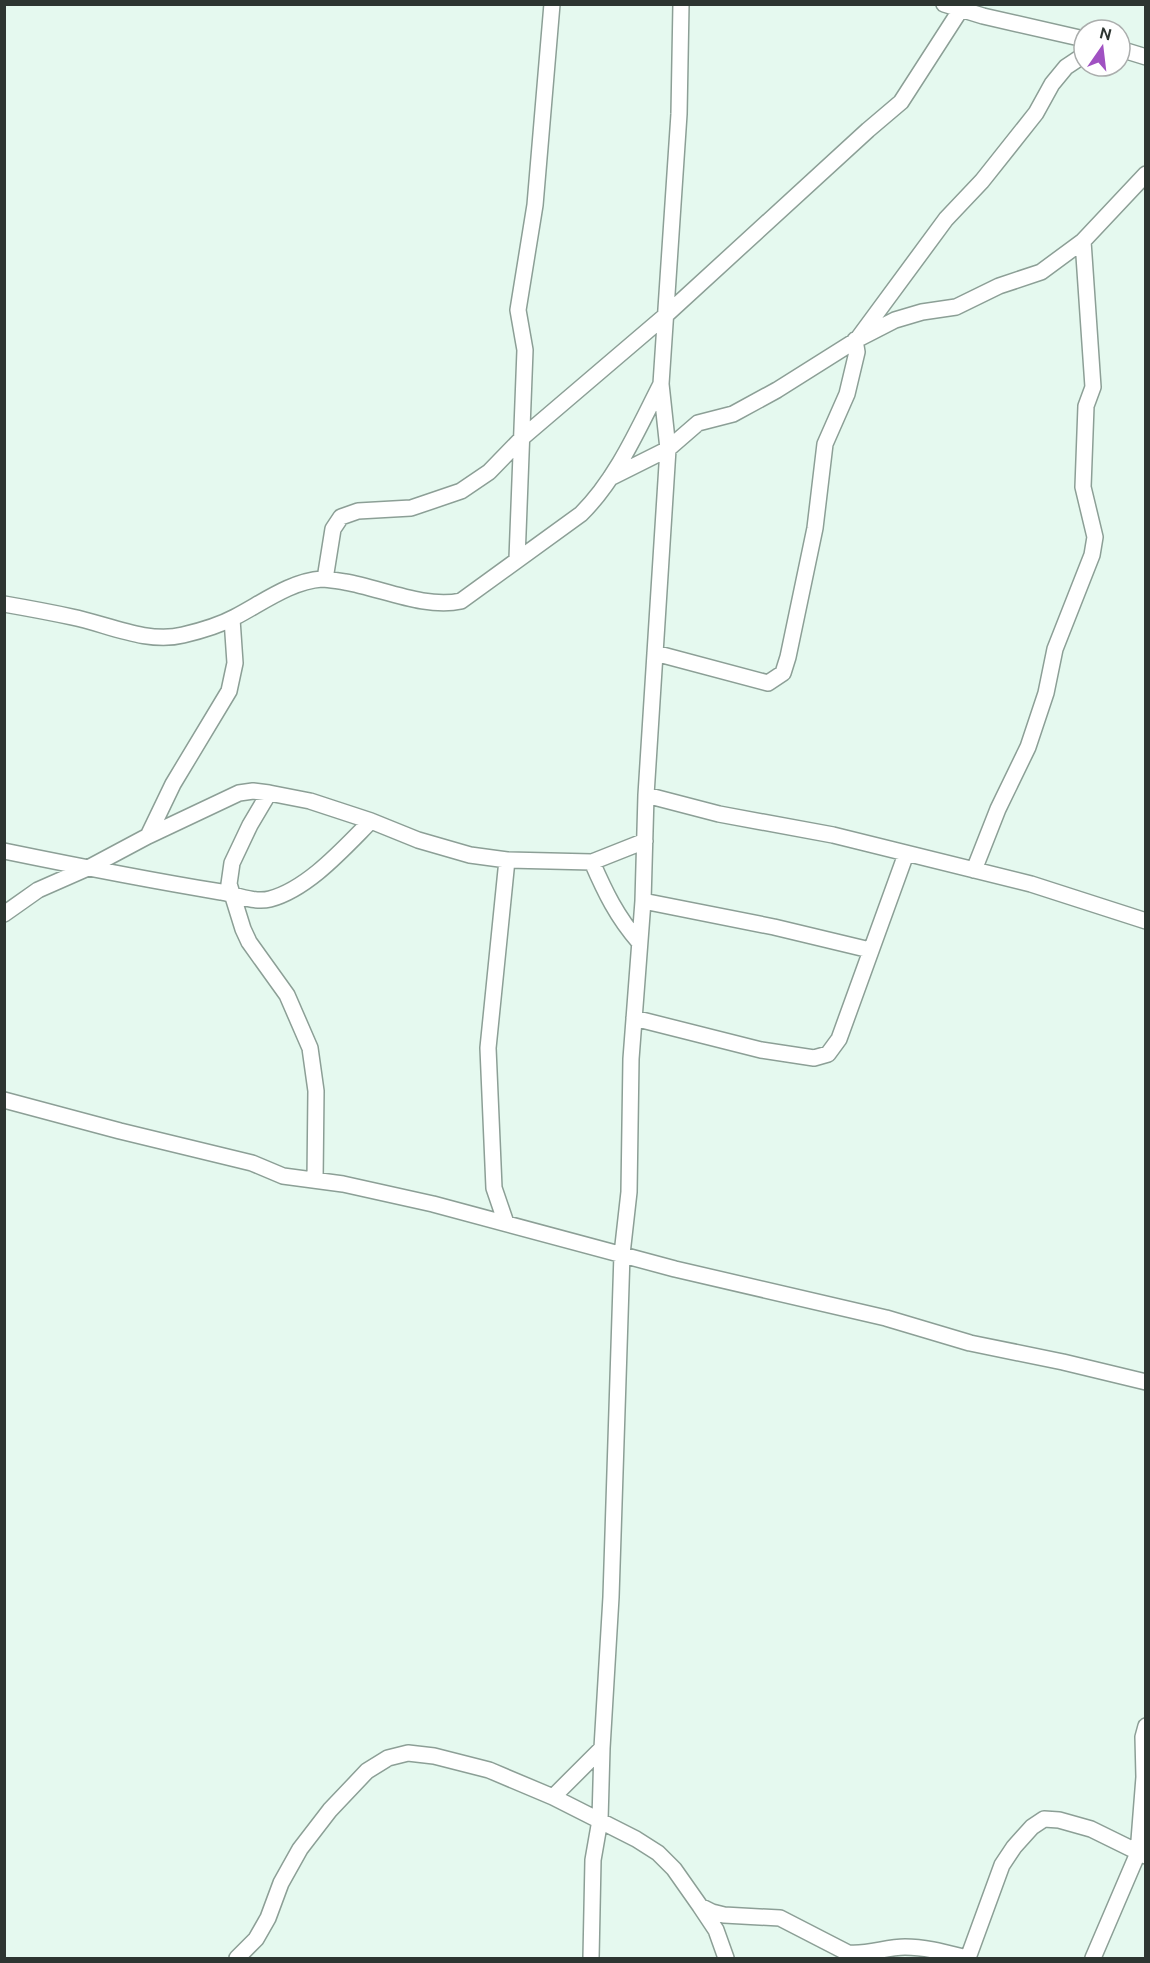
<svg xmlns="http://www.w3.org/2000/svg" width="1150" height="1963" font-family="Ubuntu,sans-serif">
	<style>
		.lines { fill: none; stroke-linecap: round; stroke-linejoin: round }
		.minor-casing { stroke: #8c9f96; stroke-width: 18 }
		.minor { stroke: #fff; stroke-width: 15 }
	</style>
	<rect width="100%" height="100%" fill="#e5f9ef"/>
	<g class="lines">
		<defs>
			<path id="minor" d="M944 4 983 16 1084 39
				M1120 49 1146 57
				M859 337 946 219 982 181 1036 113 1052 84 1066 67 1084 55
				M610 478 668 449 698 423 733 414 777 390 858 339 895 320 922 312 956 307 999 286 1041 272 1083 241 1146 174
				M517 559 525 350 518 310 535 205 552 4
				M325 579 333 529 341 517 358 511 411 508 461 491 489 472 523 437 666 315 868 130 901 102 961 9
				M4 604C27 608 49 612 72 617 107 624 147 644 183 635 200 631 220 625 235 617 262 603 291 581 322 579 329 579 337 581 345 582 381 588 425 609 461 601L581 514C617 478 638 429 661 384
				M655 653 768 683 783 673 788 657 815 528 825 444 847 394 857 352 855 340
				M269 793 250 825 232 863 229 884 243 929 249 942 287 995 310 1048 316 1091 315 1180
				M646 795 719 814 833 835 1031 884 1146 921
				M148 836 173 784 229 691 235 663 232 619
				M4 851C77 866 148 880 221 892 236 895 255 903 270 899 308 889 344 848 371 821
				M592 862C605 892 617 917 639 942
				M974 870 998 809 1028 747 1046 693 1055 649 1092 555 1095 537 1083 487 1086 406 1093 387 1083 241
				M643 901 774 927 870 950
				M4 914 38 890 88 868 148 836 239 793 253 791 269 793 310 801 371 821 418 840 470 855 507 860 592 862 645 841
				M634 1018 761 1050 814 1058 828 1054 839 1039 906 854
				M4 1100 120 1131 252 1163 283 1176 343 1184 433 1204 675 1269 886 1318 970 1343 1063 1362 1146 1382
				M506 1223 494 1188 488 1048 507 860
				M553 1797 602 1748
				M700 1906 716 1930 726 1958
				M237 1958 256 1939 268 1918 281 1883 300 1849 330 1810 367 1771 388 1758 408 1753 434 1756 489 1770 553 1797 636 1839 658 1853 674 1869 700 1906 712 1912 724 1915 780 1918 848 1953C868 1955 886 1947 905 1947 927 1947 947 1953 967 1958
				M591 1958 593 1860 600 1820 602 1748 611 1597 622 1254 629 1192 631 1059 643 901 646 795 668 449 661 384 679 114 681 4
				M968 1958 1002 1865 1014 1847 1032 1827 1044 1819 1059 1820 1091 1829 1146 1856
				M1093 1958 1138 1853 1144 1777 1143 1737 1146 1726"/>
		</defs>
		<use href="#minor" class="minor-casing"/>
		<use href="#minor" class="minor"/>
	</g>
	<rect width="1150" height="1963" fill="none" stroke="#2d3531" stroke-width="12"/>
	<g transform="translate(1102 48) rotate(14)"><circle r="28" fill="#ffffff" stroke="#abaead" stroke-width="1.5"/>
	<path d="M0-4.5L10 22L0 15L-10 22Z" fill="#a051c2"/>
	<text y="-9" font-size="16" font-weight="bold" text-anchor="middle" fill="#2d3531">N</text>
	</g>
</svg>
